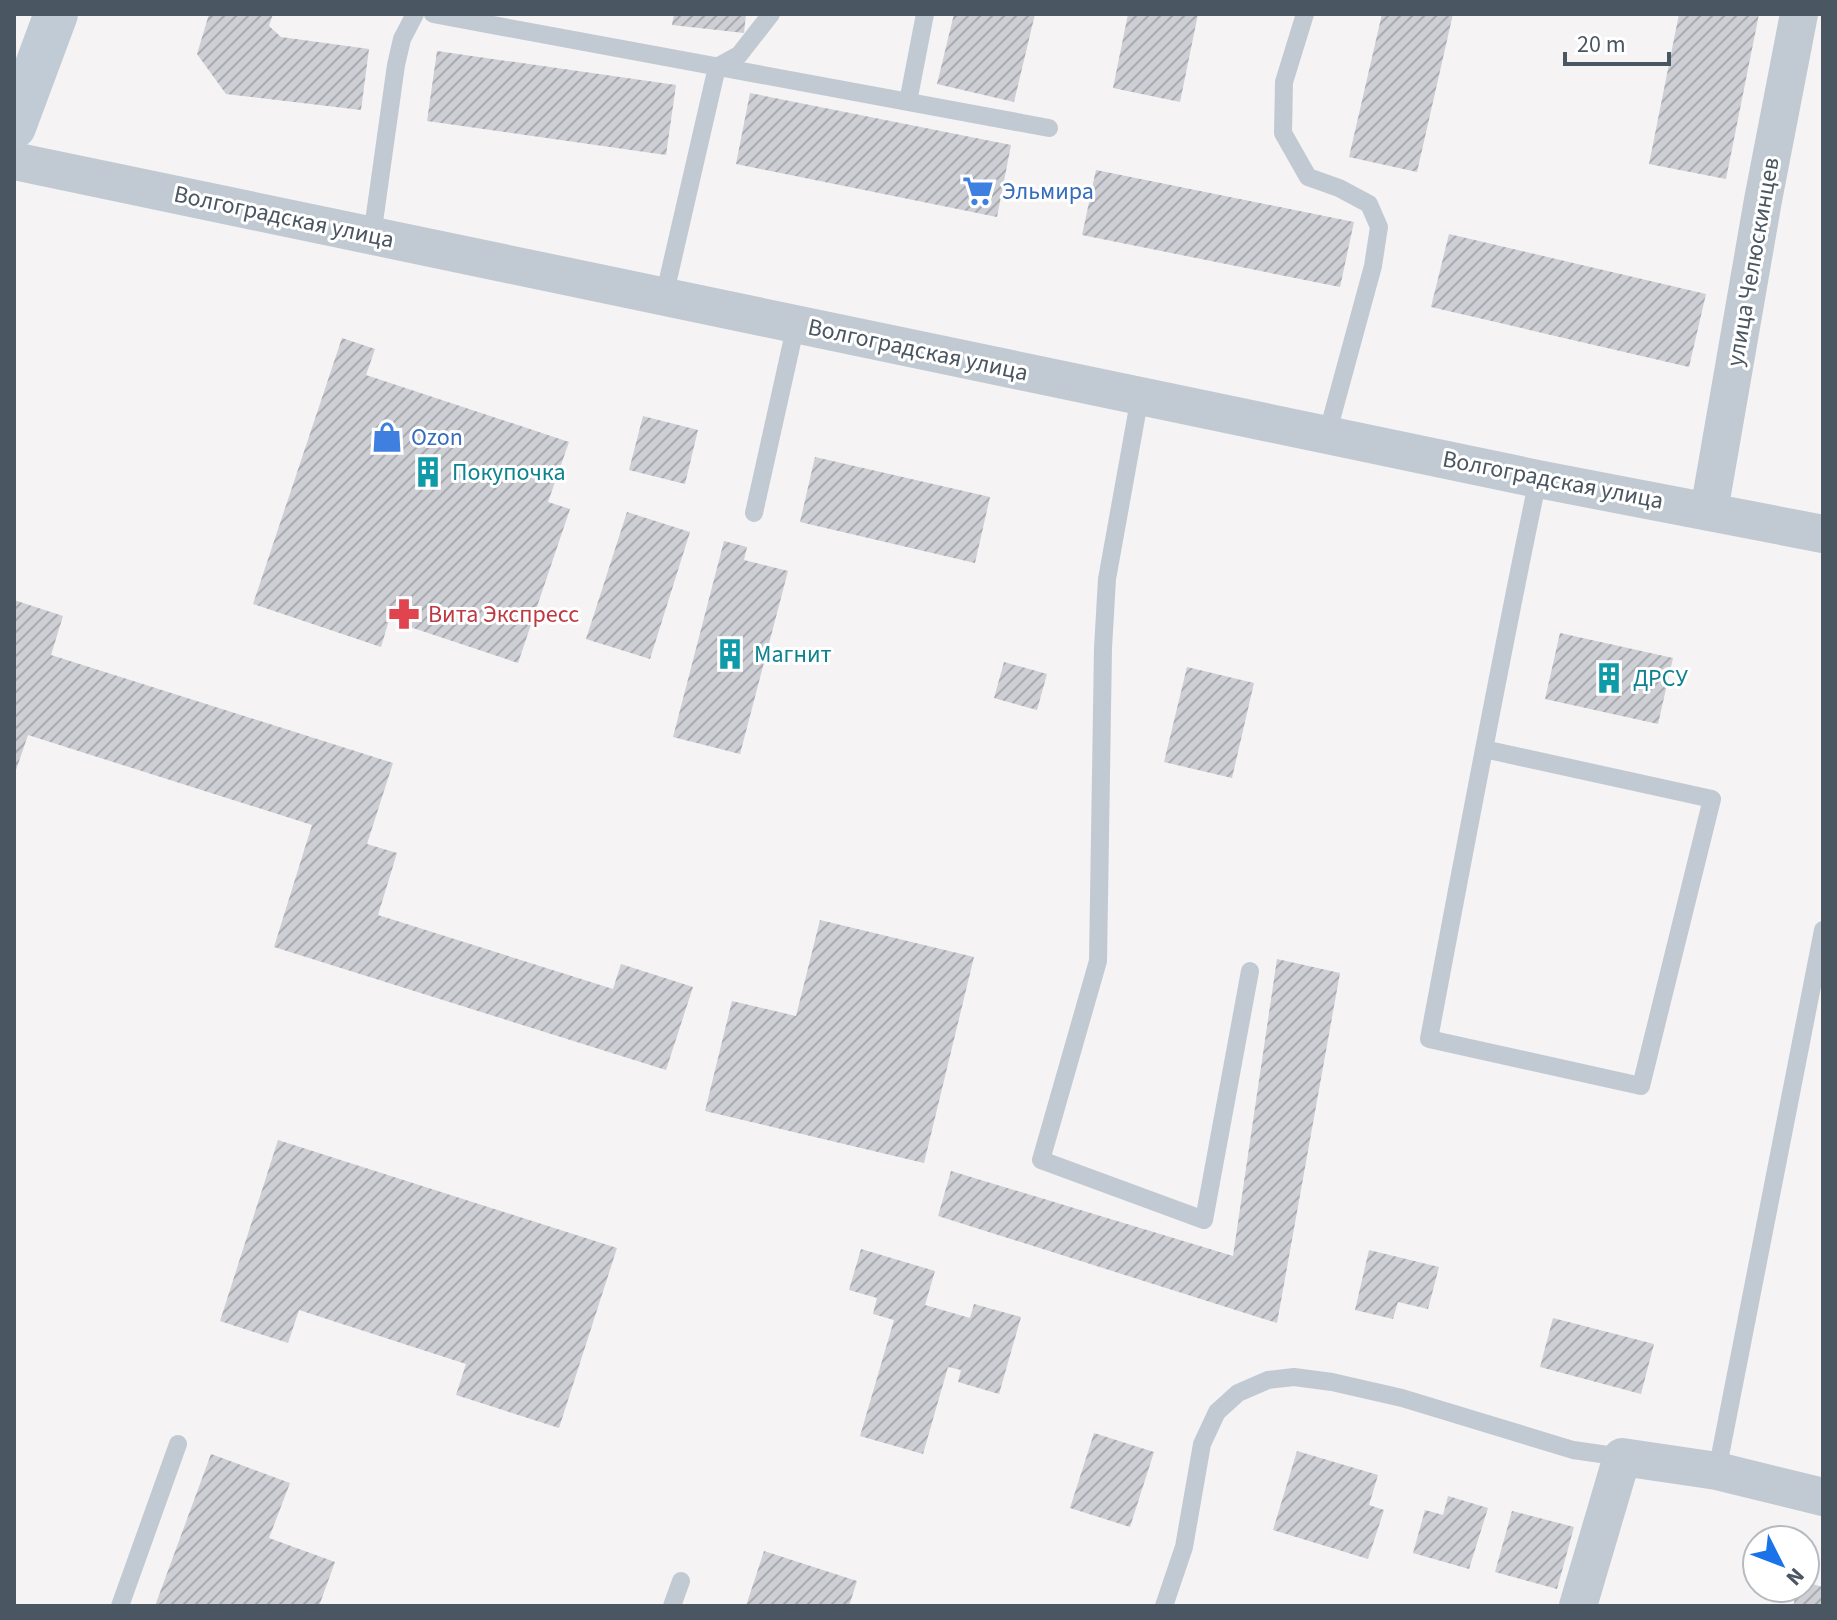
<svg xmlns="http://www.w3.org/2000/svg" width="1837" height="1620" font-family="'Source Sans 3',sans-serif">
	<style>
		.building { fill: url(#building-hatch) }
		.lines { fill: none; stroke-linecap: round; stroke-linejoin: round }
		.lane { stroke: #c1cad2; stroke-width: 18 }
		.street { stroke: #c1cad2; stroke-width: 38 }
		.secondary { stroke: #c1cbd6; stroke-width: 44 }
		.labels { text-anchor: middle; dominant-baseline: central; stroke-width: 6; stroke-linejoin: round; paint-order: stroke }
		.shop-label { font-size: 24px; fill: #366cbe; stroke: #fff; text-anchor: start }
		.street-label { font-size: 24px; fill: #4a5661; stroke: #fff }
		.culture-label { font-size: 24px; fill: #0d838f; stroke: #fff; text-anchor: start }
		.health-label { font-size: 24px; fill: #be3a42; stroke: #fff; text-anchor: start }
	</style>
	<defs>
		<pattern id="building-hatch" width="6" height="6" patternUnits="userSpaceOnUse" patternTransform="scale(2)"><rect width="6" height="6" fill="#cdcfd5"/><path d="M-1 1l2-2M0 6l6-6M5 7l2-2" fill="none" stroke="#a8abb0"/></pattern>
	</defs>
	<rect width="100%" height="100%" fill="#f5f3f3"/>
	<path class="building" d="M209 14H273L269 26 281 37 369 49 361 110 226 94 197 54Z
		M674 14H746L744 33 672 25Z
		M954 14H1035L1014 102 937 84Z
		M1128 14H1198L1180 102 1113 88Z
		M1382 14H1453L1417 172 1349 157Z
		M1679 14H1759L1726 179 1649 164Z
		M437 51 676 85 666 155 427 121Z
		M750 93 1011 145 997 217 736 164Z
		M1096 170 1354 222 1340 287 1082 235Z
		M1449 234 1706 294 1689 367 1431 307Z
		M342 338 375 349 366 375 569 442 548 502 570 509 518 663 389 620 381 647 253 604Z
		M643 416 698 430 685 484 629 470Z
		M815 457 990 497 975 563 800 522Z
		M627 512 690 532 650 659 586 639Z
		M724 541 747 547 744 560 788 571 740 754 673 737Z
		M14 600 63 616 51 655 393 763 367 844 397 853 378 915 613 989 621 964 693 987 666 1070 274 947 312 825 28 735 14 776Z
		M1560 633 1673 658 1658 724 1545 699Z
		M1004 662 1047 674 1037 710 994 698Z
		M1187 667 1254 683 1232 778 1164 762Z
		M820 920 974 957 924 1163 705 1111 732 1001 796 1016Z
		M1277 959 1340 973 1277 1323 938 1216 951 1171 1233 1256Z
		M278 1140 617 1248 559 1428 456 1395 466 1364 299 1310 288 1343 220 1321Z
		M861 1249 935 1271 925 1305 970 1318 974 1304 1021 1317 999 1394 958 1382 961 1370 948 1367 923 1454 860 1436 894 1320 873 1314 877 1298 849 1290Z
		M1369 1250 1439 1267 1428 1309 1398 1302 1393 1319 1355 1310Z
		M1553 1318 1654 1344 1641 1394 1540 1367Z
		M1094 1433 1154 1452 1130 1527 1070 1508Z
		M1297 1451 1378 1475 1369 1505 1384 1510 1368 1559 1273 1530Z
		M211 1454 290 1483 269 1538 335 1562 319 1606H155Z
		M1448 1496 1488 1508 1469 1569 1413 1553 1425 1510 1443 1515Z
		M1512 1511 1574 1527 1557 1589 1495 1572Z
		M764 1551 857 1581 849 1606H746Z
		M1805 1582 1823 1587V1606H1793L1798 1588H1805Z"/>
	<g class="lines">
		<path class="lane" d="M433 14 1049 128
			M1305 14 1284 82 1283 133 1308 177 1339 188 1369 204 1379 227 1373 266 1327 435
			M908 102 925 14
			M372 236 396 65 402 39 415 14
			M664 297 717 67 739 55 771 14
			M1140 396 1107 579 1103 648 1098 961 1041 1160 1204 1220 1250 971
			M754 513 796 324
			M1484 749 1712 799 1641 1086 1429 1039C1464 852 1499 665 1538 479
			M1717 1471 1823 930
			M120 1606 178 1444
			M672 1606 681 1581
			M1164 1606 1184 1547 1202 1444 1217 1412 1238 1393 1268 1380 1294 1377 1332 1382 1402 1398 1573 1450 1622 1457"/>
		<path class="street" d="M14 161 1538 479 1823 534
			M1709 511 1763 200 1799 14
			M1578 1606 1622 1457 1717 1471 1823 1497"/>
		<path class="secondary" d="M14 127 56 14"/>
	</g>
	<defs>
		<symbol id="supermarket-bare" viewBox="-9 -9 18 18"><path d="M-6-5.5h2.5l.6 2H6L4.5 2H-2.5L-4.4-4H-6ZM-1.5 3.2a1.3 1.3 0 1 0 .1 0ZM3 3.2a1.3 1.3 0 1 0 .1 0Z" fill="#3f7fe0" stroke="#fff" stroke-width="2.5" paint-order="stroke"/></symbol>
		<symbol id="shop-bare" viewBox="-9 -9 18 18"><path d="M-5-2.5h2.3a2.7 3.5 0 0 1 5.4 0H5L5.5 6h-11ZM-1.5-2.5h3a1.5 2.3 0 0 0-3 0Z" fill="#3f7fe0" stroke="#fff" stroke-width="2.5" paint-order="stroke"/></symbol>
		<symbol id="building-bare" viewBox="-9 -9 18 18"><path d="M-4-6H4V6H1V3H-1V6H-4ZM-2.5-4.3h1.7v1.8h-1.7ZM.8-4.3h1.7v1.8H.8ZM-2.5-1h1.7V.8h-1.7ZM.8-1h1.7V.8H.8Z" fill="#0f9aa8" stroke="#fff" stroke-width="2.5" paint-order="stroke"/></symbol>
		<symbol id="pharmacy-bare" viewBox="-9 -9 18 18"><path d="M-2-6h4v4h4v4h-4v4h-4v-4h-4v-4h4Z" fill="#e0444e" stroke="#fff" stroke-width="2.5" paint-order="stroke"/></symbol>
	</defs>
	<g fill-rule="evenodd">
		<use href="#supermarket-bare" x="956" y="169" width="44" height="44"/>
		<use href="#shop-bare" x="365" y="415" width="44" height="44"/>
		<use href="#building-bare" x="406" y="450" width="44" height="44"/>
		<use href="#pharmacy-bare" x="382" y="592" width="44" height="44"/>
		<use href="#building-bare" x="708" y="632" width="44" height="44"/>
		<use href="#building-bare" x="1587" y="656" width="44" height="44"/>
	</g>
	<g class="labels">
		<g class="shop-label">
			<text x="1002" y="191">Эльмира</text>
			<text x="411" y="437">Ozon</text>
		</g>
		<g class="street-label">
			<text transform="translate(284 217) rotate(12)">Волгоградская улица</text>
			<text transform="translate(1753 262) rotate(-80)">улица Челюскинцев</text>
			<text transform="translate(918 350) rotate(12)">Волгоградская улица</text>
			<text transform="translate(1553 480) rotate(11)">Волгоградская улица</text>
		</g>
		<g class="culture-label">
			<text x="452" y="472">Покупочка</text>
			<text x="754" y="654">Магнит</text>
			<text x="1633" y="678">ДРСУ</text>
		</g>
		<g class="health-label">
			<text x="428" y="614">Вита Экспресс</text>
		</g>
	</g>
	<rect width="1837" height="1620" fill="none" stroke="#4a5661" stroke-width="32"/>
	<g transform="translate(1781 1564) rotate(132)"><circle r="38" fill="#ffffff" stroke="#b7bbc0" stroke-width="2"/>
	<path d="M0-6L14 30L0 20L-14 30Z" fill="#1a73e8"/>
	<text y="-12" font-size="22" font-weight="bold" text-anchor="middle" fill="#4a5661">N</text>
	</g>
	<path d="M1565 52v12h104v-12" fill="none" stroke="#4a5661" stroke-width="4"/>
	<text x="1577" y="52" font-size="24" fill="#4a5661" stroke="#ffffff" stroke-width="6" paint-order="stroke">20 m</text>
</svg>
